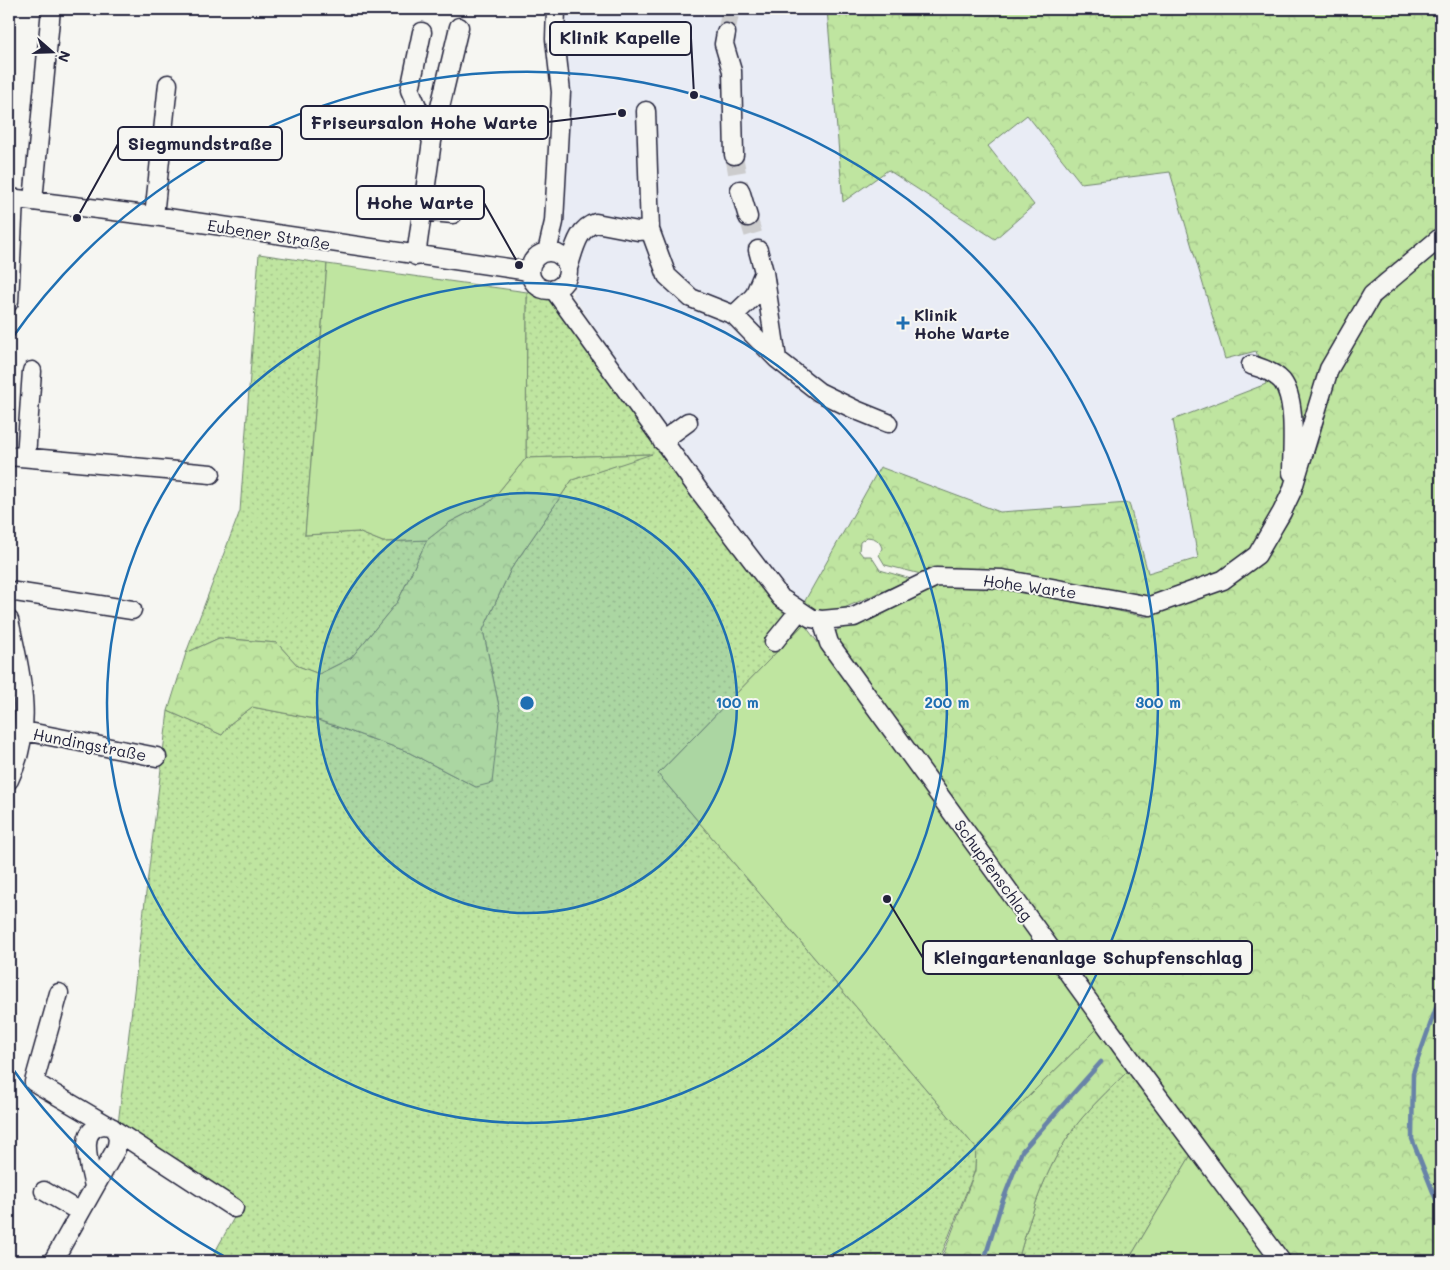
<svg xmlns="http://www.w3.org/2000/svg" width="1450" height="1270" font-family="Mali,sans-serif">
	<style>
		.built { fill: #e9ecf5 }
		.grass { fill: url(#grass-dots); stroke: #70846e }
		.forest { fill: url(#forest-crowns); stroke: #70846e }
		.garden { fill: #bfe5a0; stroke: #70846e }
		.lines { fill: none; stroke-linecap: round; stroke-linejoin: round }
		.stream { stroke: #6883a8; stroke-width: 4.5 }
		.minor-tunnel { stroke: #cccccd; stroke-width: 18; stroke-dasharray: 18 9; stroke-linecap: butt }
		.minor-casing { stroke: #22223b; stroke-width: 21 }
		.minor { stroke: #f6f6f2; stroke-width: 18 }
		.ring { fill: none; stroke: #1f6fb2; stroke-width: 2.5 }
		.poi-dot { fill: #1f6fb2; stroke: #f6f6f2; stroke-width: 2 }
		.labels { text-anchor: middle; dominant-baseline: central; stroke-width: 4; stroke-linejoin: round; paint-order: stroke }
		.street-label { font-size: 16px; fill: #22223b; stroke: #f6f6f2 }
		.poi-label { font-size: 16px; font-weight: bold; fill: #22223b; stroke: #f6f6f2; text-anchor: start }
		.centre { fill: #1f6fb2; stroke: #f6f6f2; stroke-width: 2.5 }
		.ring-label { font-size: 15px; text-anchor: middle; font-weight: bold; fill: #1f6fb2; stroke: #f6f6f2; stroke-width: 4; stroke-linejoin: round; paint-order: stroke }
		.leader { fill: none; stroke: #22223b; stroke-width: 2 }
		.callout-dot { fill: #22223b; stroke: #f6f6f2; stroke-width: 2 }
		.callout { fill: #f6f6f2; stroke: #22223b; stroke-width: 2 }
		.callout-label { font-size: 18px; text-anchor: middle; font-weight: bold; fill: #22223b }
	</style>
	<defs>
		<pattern id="grass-dots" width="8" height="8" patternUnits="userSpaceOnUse" patternTransform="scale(1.25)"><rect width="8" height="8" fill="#bfe5a0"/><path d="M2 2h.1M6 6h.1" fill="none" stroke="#a4c48b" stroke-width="1.8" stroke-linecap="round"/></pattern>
		<pattern id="forest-crowns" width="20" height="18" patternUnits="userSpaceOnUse" patternTransform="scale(1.25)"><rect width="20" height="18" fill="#bfe5a0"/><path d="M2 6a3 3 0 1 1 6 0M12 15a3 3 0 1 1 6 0" fill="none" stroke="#a4c48b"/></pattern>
	</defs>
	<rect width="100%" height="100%" fill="#f6f6f2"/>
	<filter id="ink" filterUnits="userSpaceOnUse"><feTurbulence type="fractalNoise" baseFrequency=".02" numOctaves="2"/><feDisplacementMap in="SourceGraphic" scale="10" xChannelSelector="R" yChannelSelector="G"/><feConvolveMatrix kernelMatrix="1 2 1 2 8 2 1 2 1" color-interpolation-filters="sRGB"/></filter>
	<g filter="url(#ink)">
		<path class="built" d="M553 9H827L843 202 888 170 995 239 1034 205 988 146 1027 114 1081 183 1170 172 1225 359 1256 350 1266 384 1174 420 1198 557 1148 573 1129 503 1000 512 880 467 802 606 705 488 573 296 572 258 541 241 555 88Z"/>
		<path class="grass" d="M259 254 327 264 305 535 358 532 383 542 427 540 398 601 351 658 319 674 298 666 277 643 219 638 186 653 240 511Z
			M550 291 799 611 804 624 658 774 976 1148 975 1170 939 1261H210L241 1205 118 1124 168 711 222 735 231 723 252 707 315 719 406 751 476 787 500 711 483 630 511 569 572 480 649 454 526 458 527 292Z
			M1131 1068 1191 1155 1128 1261H1018C1031 1212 1049 1157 1082 1118 1097 1100 1115 1084 1131 1068Z"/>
		<path class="forest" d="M827 9H1441V227L1420 248 1366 291 1278 507 1249 552 1218 573 1148 598 933 571 921 574 885 565 879 555 882 548C879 540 876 538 867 537L860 542 859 551 863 556H871L880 570 911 579 844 608 821 615 802 606 880 467 1000 512 1129 503 1148 573 1198 558 1173 420 1266 384 1256 351 1225 359 1170 172 1081 183 1027 115 988 146 1034 205 995 239 888 170 843 202Z
			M1441 246V1261H1288L831 640 837 630 937 585 1002 586 1146 617 1225 586 1261 563 1290 519 1317 445 1337 373 1379 303Z
			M652 454 572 480 511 569 483 630 500 711 492 783 476 787 406 751 315 719 252 707 231 723 222 735 168 711 186 653 219 638 277 643 298 666 319 674 351 658 398 601 427 540 450 522 491 501 526 458Z
			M1102 1024 1131 1068C1115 1084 1097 1100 1082 1118 1049 1157 1031 1212 1018 1261H941L975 1171 976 1148Z"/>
		<path class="garden" d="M327 264 527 292 526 458 491 501 450 522 427 540 383 542 358 532 305 535Z
			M804 624 1102 1024 976 1148 658 774Z
			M1191 1155 1271 1261H1128Z"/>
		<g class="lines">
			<path class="stream" d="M1441 994 1413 1073 1412 1139 1441 1212
				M984 1261 1001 1205 1022 1151 1101 1062"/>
			<path class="minor-tunnel" d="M726 33 731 9
				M734 155 740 190
				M748 217 758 250"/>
			<defs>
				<path id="minor" d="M726 33 724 44 732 71 734 155
					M646 111 650 230
					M432 141 459 27
					M740 190 748 217
					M9 198 154 216 529 271
					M33 201 51 9
					M422 211 453 214
					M154 216 168 84
					M758 250 764 272 777 359
					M530 271a19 19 0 1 1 38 0a19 19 0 1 1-38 0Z
					M547 252 554 222 561 92 555 39 556 9
					M416 256 432 141 410 90 422 32
					M568 268C574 251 577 228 596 223L638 231 650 230 667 276 691 298 734 315 777 359 819 392 856 410 888 423
					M554 290 700 492 781 598 811 618 822 620 854 617 936 577 1002 579 1150 606 1223 580 1257 555 1282 512 1292 491 1329 369 1372 295 1441 237
					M9 302 14 199
					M734 315 754 296 764 272
					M1251 365C1262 368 1274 372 1282 381 1297 400 1292 449 1292 473
					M662 441 688 422
					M9 456 211 474
					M26 457 32 371
					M9 591 132 610
					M9 620C21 675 35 727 9 780
					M822 620 829 643 1135 1065 1281 1261
					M774 642 799 611
					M24 731 157 757
					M59 993 34 1082 109 1126
					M116 1131 234 1208
					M44 1191 80 1212
					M53 1261 116 1149C126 1119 88 1118 87 1143 86 1157 91 1173 94 1186"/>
			</defs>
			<use href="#minor" class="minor-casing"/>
			<use href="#minor" class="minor"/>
		</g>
	</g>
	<circle cx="527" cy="703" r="210" fill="#1f6fb2" fill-opacity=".12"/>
	<g class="ring">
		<circle cx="527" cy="703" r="210"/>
		<circle cx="527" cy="703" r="420"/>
		<path d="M231 1260A631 631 0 0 1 10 1065M10 341A631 631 0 1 1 823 1260"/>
	</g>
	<path class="poi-dot" d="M900.5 315.5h5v5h5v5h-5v5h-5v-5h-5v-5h5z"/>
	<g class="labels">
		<g class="street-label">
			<text transform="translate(269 234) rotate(9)">Eubener Straße</text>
			<text transform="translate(1030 586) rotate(8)">Hohe Warte</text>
			<text transform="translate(90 744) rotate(11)">Hundingstraße</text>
			<text transform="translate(994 870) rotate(54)">Schupfenschlag</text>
		</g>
		<g class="poi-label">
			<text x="914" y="314">Klinik<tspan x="914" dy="18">Hohe Warte</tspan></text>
		</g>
	</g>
	<circle cx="527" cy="703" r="8" class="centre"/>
	<g class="ring-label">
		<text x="737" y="708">100 m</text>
		<text x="947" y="708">200 m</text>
		<text x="1158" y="708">300 m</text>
	</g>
	<path class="leader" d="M694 95L691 38M622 113L548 122M77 218L118 144M519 265L484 203M887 899L923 958"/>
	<g class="callout-dot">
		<circle cx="694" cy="95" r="5"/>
		<circle cx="622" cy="113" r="5"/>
		<circle cx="77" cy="218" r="5"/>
		<circle cx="519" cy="265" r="5"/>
		<circle cx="887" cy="899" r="5"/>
	</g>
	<g class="callout">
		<rect x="550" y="22" width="141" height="33" rx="5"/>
		<rect x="301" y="106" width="247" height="33" rx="5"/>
		<rect x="118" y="127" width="164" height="33" rx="5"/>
		<rect x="357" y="186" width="127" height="33" rx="5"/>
		<rect x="923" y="941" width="329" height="33" rx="5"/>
	</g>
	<g class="callout-label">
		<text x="620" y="44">Klinik Kapelle</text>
		<text x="424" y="129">Friseursalon Hohe Warte</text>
		<text x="200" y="150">Siegmundstraße</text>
		<text x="420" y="209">Hohe Warte</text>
		<text x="1088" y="964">Kleingartenanlage Schupfenschlag</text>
	</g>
	<rect width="1450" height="1270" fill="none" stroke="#f6f6f2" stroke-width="30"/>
	<rect x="15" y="15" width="1420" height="1240" fill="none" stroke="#22223b" stroke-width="2" filter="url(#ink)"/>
	<g transform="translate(52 52) rotate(110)" stroke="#f6f6f2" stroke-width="4" paint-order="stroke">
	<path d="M0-4L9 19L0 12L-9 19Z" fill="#22223b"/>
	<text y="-8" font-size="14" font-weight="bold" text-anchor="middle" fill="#22223b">N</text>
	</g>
</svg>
